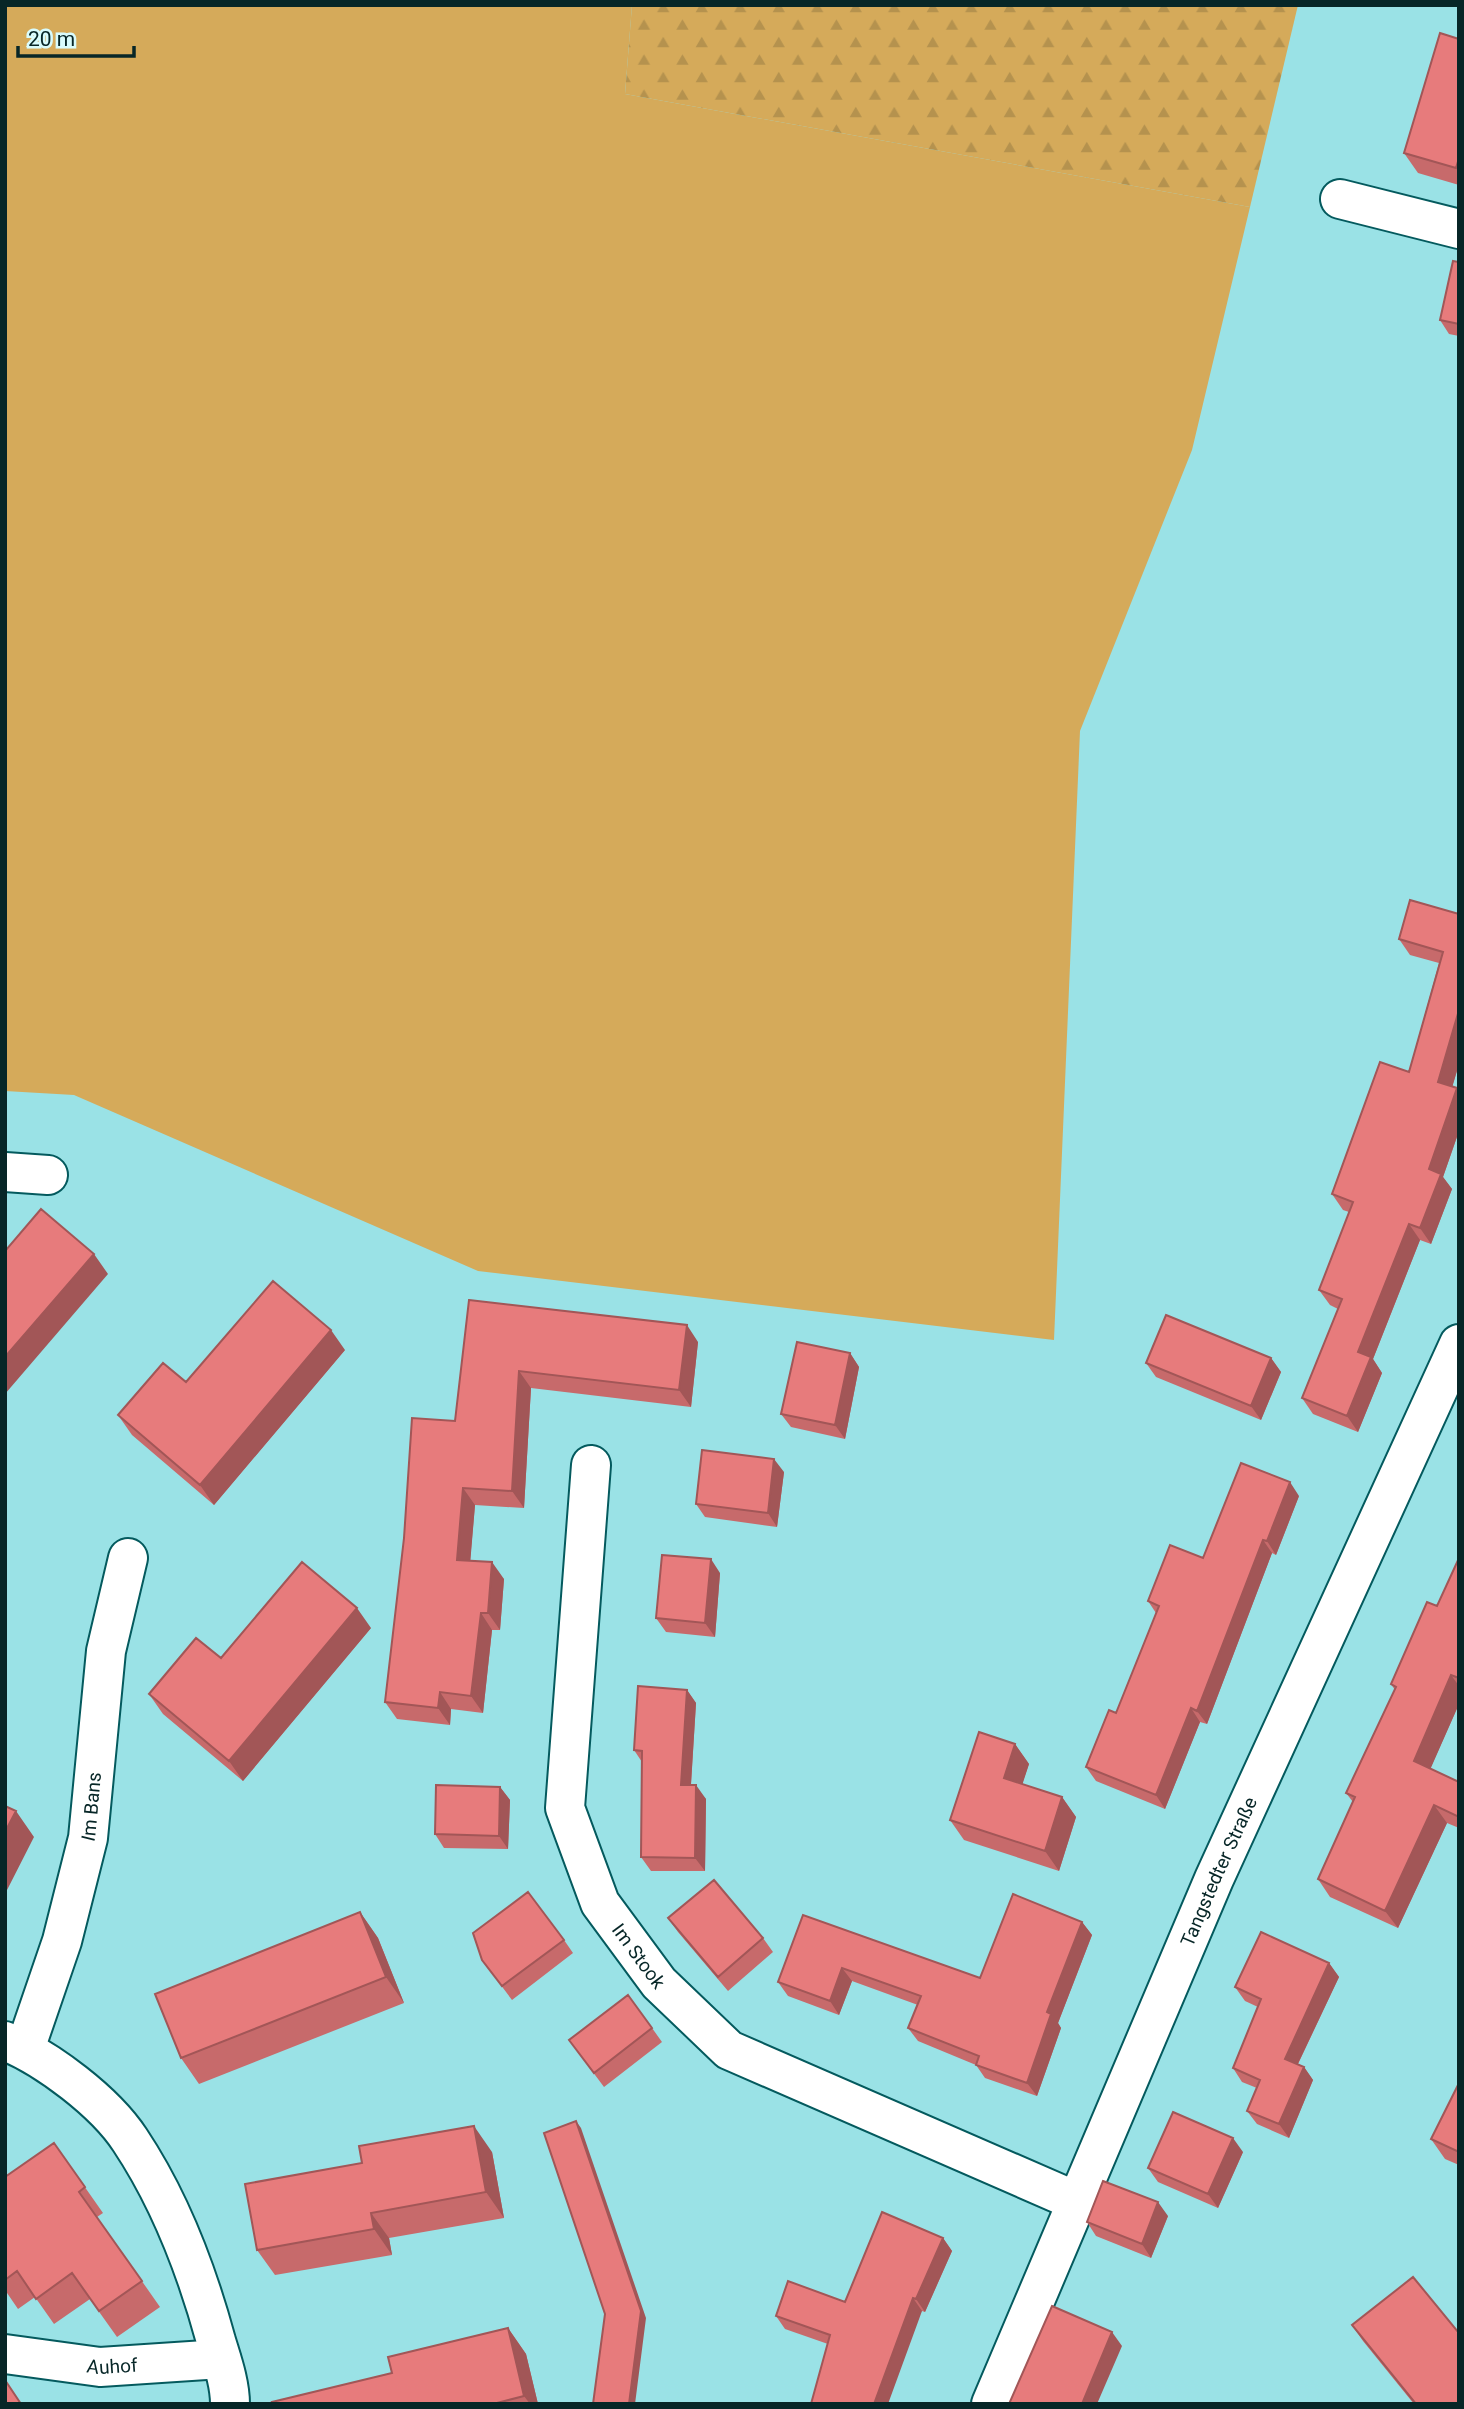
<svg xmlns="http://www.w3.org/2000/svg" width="1464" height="2409" font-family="Roboto,sans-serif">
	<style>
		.grass { fill: #d5aa5a }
		.forest { fill: url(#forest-firs) }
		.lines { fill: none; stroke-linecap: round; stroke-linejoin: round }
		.minor-casing { stroke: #045a5e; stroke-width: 42 }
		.minor { stroke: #fff; stroke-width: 38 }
		.wall { fill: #c76a6b }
		.shaded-wall { fill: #a25657 }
		.building { fill: #e77b7c; stroke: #a25657; stroke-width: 2 }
		.labels { text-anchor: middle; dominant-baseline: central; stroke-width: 7; stroke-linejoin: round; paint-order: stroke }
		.street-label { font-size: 19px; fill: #072627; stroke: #d9fcfd }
	</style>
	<defs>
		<pattern id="forest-firs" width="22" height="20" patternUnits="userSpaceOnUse" patternTransform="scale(1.75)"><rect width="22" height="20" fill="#d5aa5a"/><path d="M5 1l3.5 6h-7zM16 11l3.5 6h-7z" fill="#b5924e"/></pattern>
	</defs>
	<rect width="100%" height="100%" fill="#9ae2e6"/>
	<path class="grass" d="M5 5H632L625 94 1250 207 1192 450 1080 731 1054 1340 478 1271 74 1095 5 1091Z"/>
	<path class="forest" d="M632 5H1298L1250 207 625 94Z"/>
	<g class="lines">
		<defs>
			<g id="minor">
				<path d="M1340 199 1459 229"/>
				<path d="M5 1172 48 1175"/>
				<path id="s1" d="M591 1465 565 1808 600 1903 659 1983 729 2050 1078 2202"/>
				<path d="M5 2041C47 2058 105 2102 130 2140 170 2200 197 2271 216 2341 222 2361 230 2383 230 2404"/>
				<path id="s2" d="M25 2049 62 1941 88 1838 106 1651 128 1558"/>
				<path id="s3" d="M5 2354 100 2367 221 2359"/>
				<path id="s4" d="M991 2404 1214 1879 1459 1344"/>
			</g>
		</defs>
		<use href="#minor" class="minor-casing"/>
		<use href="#minor" class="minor"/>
	</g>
	<path class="wall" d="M1459 39V185L1418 173 1404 153Z
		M1459 262V336L1449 334 1440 320Z
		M1459 914V1064L1452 1087 1457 1088 1459 1091V1131L1443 1177 1452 1189 1431 1244 1420 1240 1373 1359 1382 1373 1358 1432 1313 1414 1302 1398 1338 1309 1330 1305 1319 1290 1349 1212 1343 1210 1332 1194 1409 1072 1439 963 1410 955 1399 939Z
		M469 1300 698 1342 691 1407 531 1388 524 1508 475 1505 470 1561 504 1579 500 1630H492L483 1713 451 1709 450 1725 397 1719 385 1702 455 1421Z
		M345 1350 214 1505 132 1435 118 1415 186 1382Z
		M850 1353 859 1367 845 1439 791 1427 781 1414Z
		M1271 1358 1281 1372 1261 1420 1156 1377 1146 1363Z
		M784 1472 777 1527 705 1517 696 1504Z
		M1299 1496 1276 1555 1272 1553 1207 1724 1200 1722 1165 1809 1096 1781 1086 1767 1116 1713 1156 1613 1148 1601 1203 1558Z
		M1459 1558V1704L1430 1769 1459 1782V1828L1447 1823 1398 1928 1330 1897 1318 1879 1353 1802 1346 1793 1395 1690 1391 1684 1437 1606Z
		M720 1573 715 1637 666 1632 656 1618Z
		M371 1628 243 1781 163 1714 149 1694 221 1658Z
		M687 1690 696 1703 691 1785 706 1799 705 1871H651L641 1857 642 1762 634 1750Z
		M1015 1744 1029 1764 1022 1784 1062 1797 1076 1817 1059 1871 964 1840 950 1820Z
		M500 1787 510 1800 508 1849 444 1848 435 1834Z
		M360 1912 378 1938 404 2003 199 2084 181 2058Z
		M803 1915 980 1978 1082 1922 1092 1935 1058 2023 1061 2028 1037 2096 985 2078 976 2065 918 2041 908 2028 918 2005 852 1981 839 2015 788 1996 778 1982Z
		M668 1918 763 1938 773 1952 728 1991 678 1932Z
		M564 1940 573 1953 512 2000 482 1960Z
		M1329 1963 1339 1977 1298 2064 1304 2067 1313 2080 1289 2138 1257 2124 1247 2111 1257 2088 1242 2082 1233 2068 1258 2007 1245 2001 1235 1987Z
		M652 2028 662 2042 604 2087 569 2040Z
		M1459 2083V2165L1445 2159 1431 2139Z
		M54 2143 103 2213 97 2217 160 2307 117 2337 90 2299 54 2324 35 2297 18 2309 5 2290V2177Z
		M492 2152 504 2218 389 2238 392 2255 275 2275 257 2250 362 2163Z
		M1243 2152 1218 2208 1158 2182 1148 2168Z
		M1168 2216 1151 2258 1096 2236 1087 2222Z
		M943 2238 952 2251 925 2312 922 2311 828 2344 785 2329 776 2316 845 2302Z
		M1352 2325 1459 2404H1414L1363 2341Z
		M508 2328 526 2354 538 2404H273L392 2373Z"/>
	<path class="shaded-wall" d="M1459 1010V1064L1449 1098 1438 1082Z
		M1457 1088 1459 1091V1131L1443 1177 1452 1189 1431 1244 1420 1228 1429 1169Z
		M1409 1224 1420 1240 1373 1359 1382 1373 1358 1432 1347 1416 1358 1352Z
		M94 1254 108 1274 5 1394V1357Z
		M687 1325 698 1342 691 1407 679 1390Z
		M331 1330 345 1350 214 1505 200 1485Z
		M850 1353 859 1367 845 1439 835 1425Z
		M1271 1358 1281 1372 1261 1420 1251 1406Z
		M519 1371 531 1388 524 1508 512 1491Z
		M774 1459 784 1472 777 1527 768 1513Z
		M1290 1482 1299 1496 1276 1555 1267 1541Z
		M463 1488 475 1505 469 1577 457 1560Z
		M1263 1540 1272 1553 1207 1724 1197 1711Z
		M711 1559 720 1573 715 1637 705 1623Z
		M492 1562 504 1579 500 1630 488 1613Z
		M357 1608 371 1628 243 1781 229 1761Z
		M481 1613 492 1630 483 1713 471 1696Z
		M1451 1675 1459 1686V1704L1426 1779 1414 1761Z
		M687 1690 696 1703 690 1799 681 1785Z
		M440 1692 451 1709 450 1725 438 1708Z
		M1191 1708 1200 1722 1165 1809 1156 1795Z
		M1015 1744 1029 1764 1018 1798 1004 1778Z
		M696 1785 706 1799 705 1871 695 1858Z
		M500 1787 510 1800 508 1849 499 1836Z
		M1062 1797 1076 1817 1059 1871 1045 1851Z
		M1434 1805 1447 1823 1398 1928 1385 1911Z
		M16 1811 34 1837 5 1894V1832Z
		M360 1912 378 1938 404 2003 386 1977Z
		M1082 1922 1092 1935 1058 2023 1061 2028 1037 2096 1027 2083 1047 2012Z
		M1329 1963 1339 1977 1294 2072 1285 2059Z
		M842 1968 852 1981 839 2015 830 2001Z
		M1304 2067 1313 2080 1289 2138 1279 2124Z
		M576 2121 581 2128 646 2318 635 2404H629Z
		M474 2126 492 2152 504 2218 486 2192Z
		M1233 2138 1243 2152 1218 2208 1208 2194Z
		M1158 2202 1168 2216 1151 2258 1142 2244Z
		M371 2213 389 2238 392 2255 374 2229Z
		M943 2238 952 2251 925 2312 916 2299Z
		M913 2298 922 2311 888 2404H874Z
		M508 2328 526 2354 538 2404H530L524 2396Z
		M1112 2332 1122 2346 1097 2404H1082Z"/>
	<path class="building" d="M1440 33 1459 39V158L1456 168 1404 153Z
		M1453 261 1459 262V324L1440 320Z
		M1410 900 1459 914V1010L1438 1082 1457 1088 1429 1169 1441 1174 1420 1228 1409 1224 1358 1352 1371 1357 1347 1416 1302 1398 1342 1299 1319 1290 1353 1202 1332 1194 1380 1062 1409 1072 1443 952 1399 939Z
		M41 1209 94 1254 5 1357V1251Z
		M273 1281 331 1330 200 1485 118 1415 163 1363 186 1382Z
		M469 1300 687 1325 679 1390 519 1371 512 1491 463 1488 457 1560 492 1562 488 1613H481L471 1696 440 1692 438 1708 385 1702 404 1538 412 1418 455 1421Z
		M1166 1315 1271 1358 1251 1406 1146 1363Z
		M797 1342 850 1353 835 1425 781 1414Z
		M702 1450 774 1459 768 1513 696 1504Z
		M1241 1463 1290 1482 1267 1541 1263 1540 1197 1711 1191 1708 1156 1795 1086 1767 1109 1710 1116 1713 1159 1606 1148 1601 1170 1545 1203 1558Z
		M662 1555 711 1559 705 1623 656 1618Z
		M1459 1558V1678L1451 1675 1414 1761 1459 1782V1817L1434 1805 1385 1911 1318 1879 1355 1797 1346 1793 1396 1687 1391 1684 1427 1602 1437 1606Z
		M302 1562 357 1608 229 1761 149 1694 196 1638 221 1658Z
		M638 1686 687 1690 681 1785H696L695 1858 641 1857 642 1751 634 1750Z
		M979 1732 1015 1744 1004 1778 1062 1797 1045 1851 950 1820Z
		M436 1785 500 1787 499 1836 435 1834Z
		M5 1806 16 1811 5 1832Z
		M714 1880 763 1938 718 1977 668 1918Z
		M528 1892 564 1940 502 1986 482 1960 473 1933Z
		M1013 1894 1082 1922 1047 2012 1051 2014 1027 2083 976 2065 979 2056 908 2028 921 1996 842 1968 830 2001 778 1982 803 1915 980 1978Z
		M360 1912 386 1977 181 2058 155 1994Z
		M1261 1932 1329 1963 1285 2059 1304 2067 1279 2124 1247 2111 1260 2080 1233 2068 1261 1999 1235 1987Z
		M628 1995 652 2028 594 2073 569 2040Z
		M1459 2083V2152L1431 2139Z
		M1173 2112 1233 2138 1208 2194 1148 2168Z
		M576 2121 641 2311 629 2404H593L605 2314 544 2133Z
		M474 2126 486 2192 371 2213 374 2229 257 2250 245 2184 362 2163 359 2146Z
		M54 2143 85 2187 79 2192 142 2281 99 2311 72 2273 36 2299 17 2271 5 2280V2177Z
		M1103 2181 1158 2202 1142 2244 1087 2222Z
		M882 2212 943 2238 916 2299 913 2298 874 2404H811L830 2335 776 2316 788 2281 845 2302Z
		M1413 2277 1459 2333V2404H1416L1352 2325Z
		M1052 2306 1112 2332 1082 2404H1009Z
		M508 2328 524 2396 493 2404H273L272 2402 392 2373 388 2357Z
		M5 2380 21 2404H5Z"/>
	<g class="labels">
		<g class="street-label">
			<text stroke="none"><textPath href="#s2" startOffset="252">Im Bans</textPath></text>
			<text stroke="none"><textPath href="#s4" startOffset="579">Tangstedter Straße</textPath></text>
			<text stroke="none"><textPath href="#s1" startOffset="511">Im Stook</textPath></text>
			<text stroke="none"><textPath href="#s3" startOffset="108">Auhof</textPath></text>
		</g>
	</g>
	<rect width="1464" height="2409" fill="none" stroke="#072627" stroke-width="14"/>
	<path d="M18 46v10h116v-10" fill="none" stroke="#072627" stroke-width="3.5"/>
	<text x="28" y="46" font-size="21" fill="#072627" stroke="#d9fcfd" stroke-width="5" paint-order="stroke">20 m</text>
</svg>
